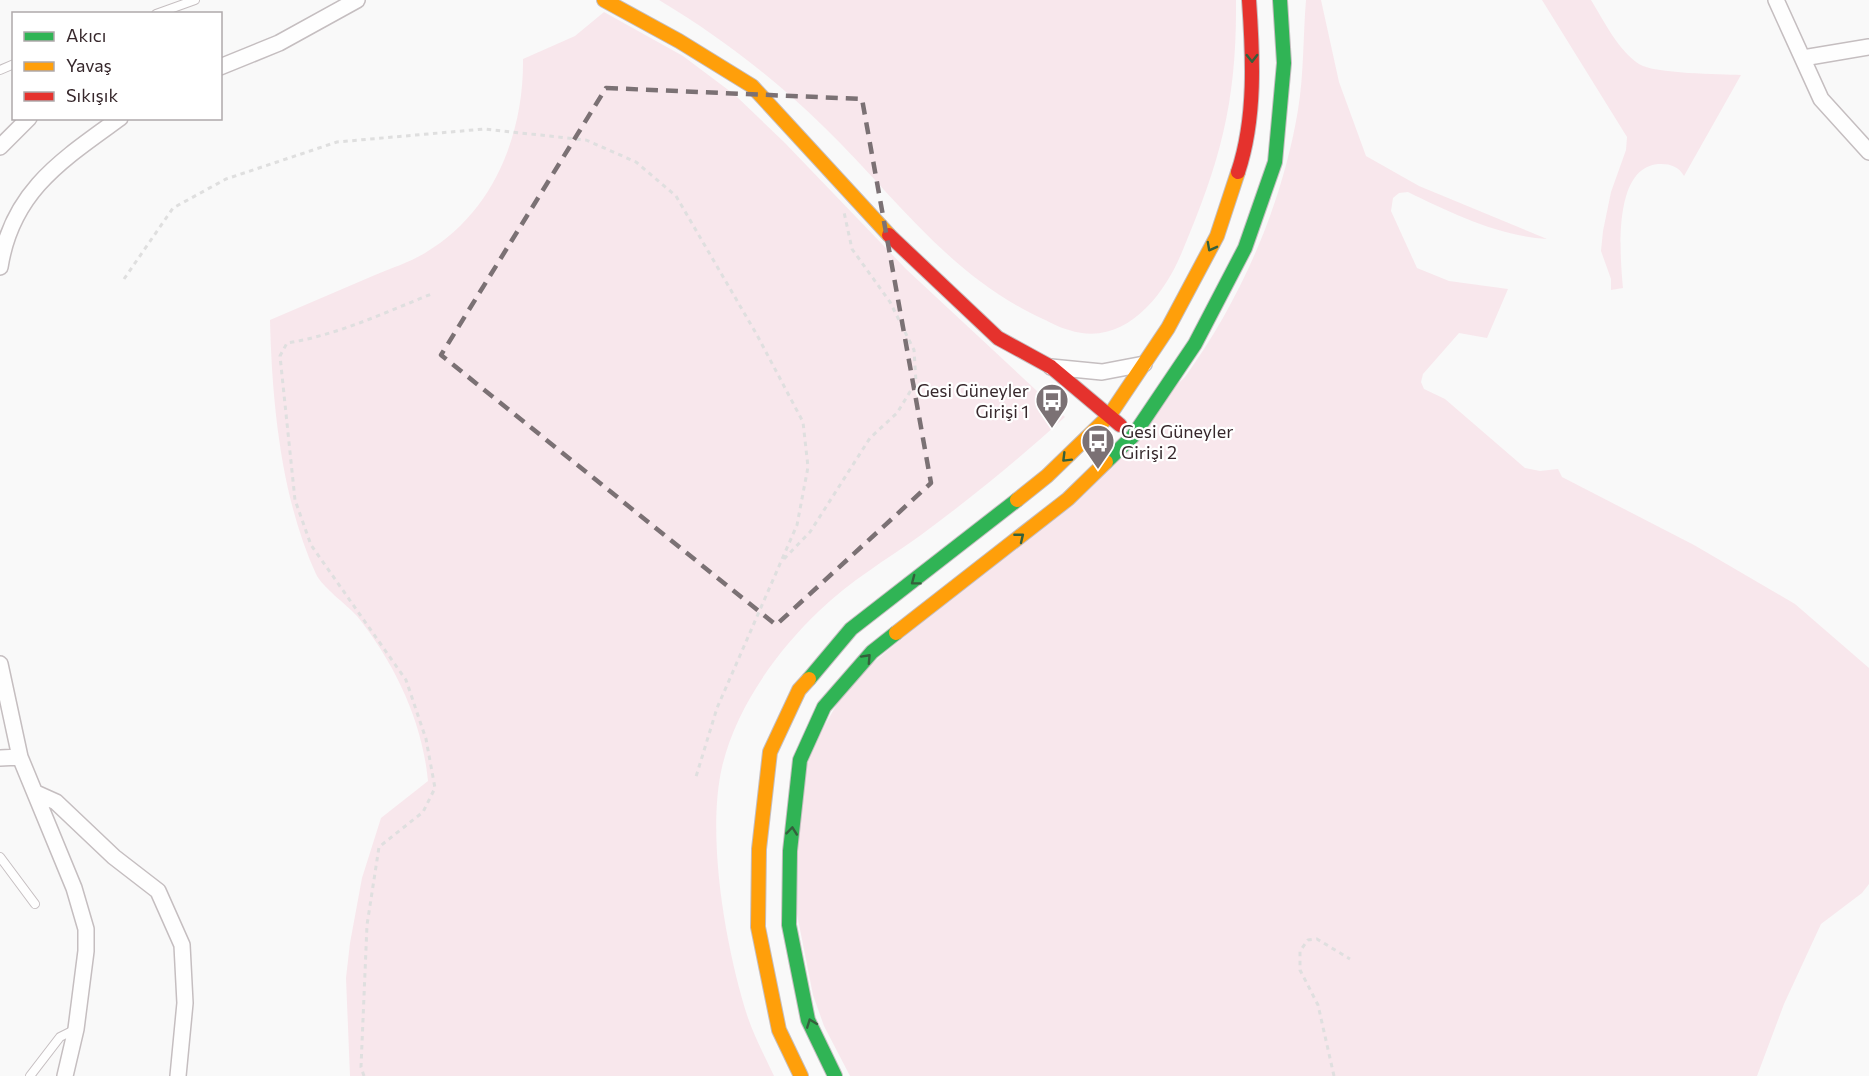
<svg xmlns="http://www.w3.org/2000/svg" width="1869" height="1076" font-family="Commissioner,sans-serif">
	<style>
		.green { fill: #f8e7ec }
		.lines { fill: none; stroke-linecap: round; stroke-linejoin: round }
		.lane-casing { stroke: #c5bec0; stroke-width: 10 }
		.street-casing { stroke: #c5bec0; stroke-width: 18 }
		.fast-casing { stroke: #c5bec0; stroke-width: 16 }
		.slow-casing { stroke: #c5bec0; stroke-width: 16 }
		.jam-casing { stroke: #c5bec0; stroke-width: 16 }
		.path { stroke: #dfdfdf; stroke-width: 3; stroke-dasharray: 4.5 4.5; stroke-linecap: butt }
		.lane { stroke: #fefefe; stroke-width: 8 }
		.street { stroke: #fefefe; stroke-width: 15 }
		.fast { stroke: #30b455; stroke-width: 14 }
		.slow { stroke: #ff9f0a; stroke-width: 14 }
		.jam { stroke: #e5322d; stroke-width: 14 }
		.oneway { stroke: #34603c }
		.marked { fill: none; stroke: #7b7174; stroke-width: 4.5; stroke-dasharray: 12 8; stroke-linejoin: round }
		.labels { text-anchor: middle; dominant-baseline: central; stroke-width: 4.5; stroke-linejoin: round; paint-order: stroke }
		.poi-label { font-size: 18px; fill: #37282c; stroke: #fff; text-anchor: end }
	</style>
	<rect width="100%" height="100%" fill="#f9f9f9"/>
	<path class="green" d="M659 0H1236C1237 101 1221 160 1182 252 1164 296 1124 348 1069 330 1060 328 1052 323 1043 319 949 276 896 197 824 127 774 78 719 36 659 0Z
		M1306 0H1321L1339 82 1366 156 1419 186 1547 239C1498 236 1451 213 1408 192L1399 193 1393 198 1391 211 1417 268 1449 281 1508 289 1487 338 1459 333 1423 374 1421 382 1424 389 1445 399 1525 468 1540 471 1558 469 1562 477 1694 545 1795 604 1869 668V884L1862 893 1821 924 1784 1004 1757 1076H850L824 1026 813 995 794 899 805 760 849 683 960 590 1185 377C1241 299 1282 206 1298 110 1304 74 1303 36 1306 0Z
		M1542 0H1591C1604 21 1618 50 1639 64 1654 74 1721 74 1741 75L1684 176C1679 167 1671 164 1661 164 1612 164 1620 255 1623 288L1611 290V279L1601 251 1603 231 1611 192 1626 150 1627 137Z
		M604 12 683 56 735 95 785 143 906 269 1065 417C1019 459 971 498 921 535 886 560 850 581 819 611 776 652 736 708 722 767 706 837 726 950 748 1018 755 1038 765 1057 774 1076H350L346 978 350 943 362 878 381 818 428 781C422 720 395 664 357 616 346 604 322 587 316 574 281 498 272 402 270 320 305 305 340 290 375 275 392 268 410 262 425 253 493 213 524 135 523 59L575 36Z"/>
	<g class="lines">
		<defs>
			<path id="lane" d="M156 14 195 0
				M0 70 14 64
				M0 857 35 904
				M30 1076 60 1037 76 1029"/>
			<path id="street" d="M1776 0 1821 99 1869 152
				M1803 58 1869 47
				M220 67 279 43 357 0
				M0 147 29 118
				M0 267C12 191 62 160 120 118
				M1051 367 1102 372 1144 364
				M0 664 20 757 74 888 86 929V951L76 1029 65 1076
				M0 758 20 757
				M36 793 56 802 114 857 158 891 182 945 185 1003 178 1076"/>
			<path id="fast" d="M1106 462 1133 436 1195 344 1245 248 1275 162 1284 63 1280 0
				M809 679 851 629 1017 500
				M835 1076 808 1020 789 925 790 851 800 760 824 707 872 652 896 633"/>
			<path id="slow" d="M604 0 679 41 752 86 889 235
				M1017 500 1047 476 1109 416 1168 328 1217 236 1238 172
				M896 633 1068 499 1106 462
				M801 1076 779 1030 758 927 759 849 770 752 799 690 809 679"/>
			<path id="jam" d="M1238 172C1256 118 1253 56 1249 0
				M889 235 998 338 1051 367 1120 425"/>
		</defs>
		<use href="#lane" class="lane-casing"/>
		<use href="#street" class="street-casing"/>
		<use href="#fast" class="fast-casing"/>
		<use href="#slow" class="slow-casing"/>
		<use href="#jam" class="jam-casing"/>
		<path class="path" d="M124 279 173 208 226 179 337 142 484 129 586 140 636 162 676 196 757 335 803 422 808 467 797 525 717 708 695 780
			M784 559 810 532 870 438 897 413 916 382 914 350 890 302 852 249 844 212
			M364 1076 361 1067 367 925 379 847 423 812 435 788 426 739 406 680 311 545 295 500 280 356 287 343C338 335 386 312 434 293
			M1334 1076 1318 1005 1300 970V951L1308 940 1317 939 1350 959"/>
		<use href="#lane" class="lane"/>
		<use href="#street" class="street"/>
		<use href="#fast" class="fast"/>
		<use href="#slow" class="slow"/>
		<use href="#jam" class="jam"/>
	</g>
	<defs><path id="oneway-chevron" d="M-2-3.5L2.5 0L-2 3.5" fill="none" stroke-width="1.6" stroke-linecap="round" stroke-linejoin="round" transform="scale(1.5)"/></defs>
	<g class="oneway">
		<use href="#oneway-chevron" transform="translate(1252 58) rotate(89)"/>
		<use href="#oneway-chevron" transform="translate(1211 247) rotate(118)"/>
		<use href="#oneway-chevron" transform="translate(1066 458) rotate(135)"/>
		<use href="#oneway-chevron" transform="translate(1020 537) rotate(-39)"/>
		<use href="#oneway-chevron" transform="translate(915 581) rotate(143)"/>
		<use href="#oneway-chevron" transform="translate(867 658) rotate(-47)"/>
		<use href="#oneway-chevron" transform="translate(792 831) rotate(-84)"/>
		<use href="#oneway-chevron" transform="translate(811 1023) rotate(-111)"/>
	</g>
	<path class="marked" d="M606 88 862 99 931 483 776 625 441 355Z"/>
	<defs>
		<symbol id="bus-pin" viewBox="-11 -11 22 30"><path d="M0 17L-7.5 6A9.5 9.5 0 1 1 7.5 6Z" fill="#7b7174" stroke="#fff"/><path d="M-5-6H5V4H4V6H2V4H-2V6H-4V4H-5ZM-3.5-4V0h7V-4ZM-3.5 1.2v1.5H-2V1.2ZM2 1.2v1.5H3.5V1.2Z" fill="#fff"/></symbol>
	</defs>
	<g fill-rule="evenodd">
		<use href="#bus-pin" x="1033" y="381" width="38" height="52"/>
		<use href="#bus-pin" x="1079" y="422" width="38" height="52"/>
	</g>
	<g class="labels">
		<g class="poi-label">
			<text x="1029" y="390">Gesi Güneyler<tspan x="1029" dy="21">Girişi 1</tspan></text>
			<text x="1121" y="431" text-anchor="start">Gesi Güneyler<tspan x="1121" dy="21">Girişi 2</tspan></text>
		</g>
	</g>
	<rect x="12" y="12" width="210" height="108" fill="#ffffff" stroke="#afa9ab" stroke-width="1.5"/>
	<rect x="24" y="32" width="30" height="9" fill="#30b455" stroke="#afa9ab" stroke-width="1.5"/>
	<text x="66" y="42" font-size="18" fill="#37282c">Akıcı</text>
	<rect x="24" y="62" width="30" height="9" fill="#ff9f0a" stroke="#afa9ab" stroke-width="1.5"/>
	<text x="66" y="72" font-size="18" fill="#37282c">Yavaş</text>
	<rect x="24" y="92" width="30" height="9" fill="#e5322d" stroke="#afa9ab" stroke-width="1.5"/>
	<text x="66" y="102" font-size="18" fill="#37282c">Sıkışık</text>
</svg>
